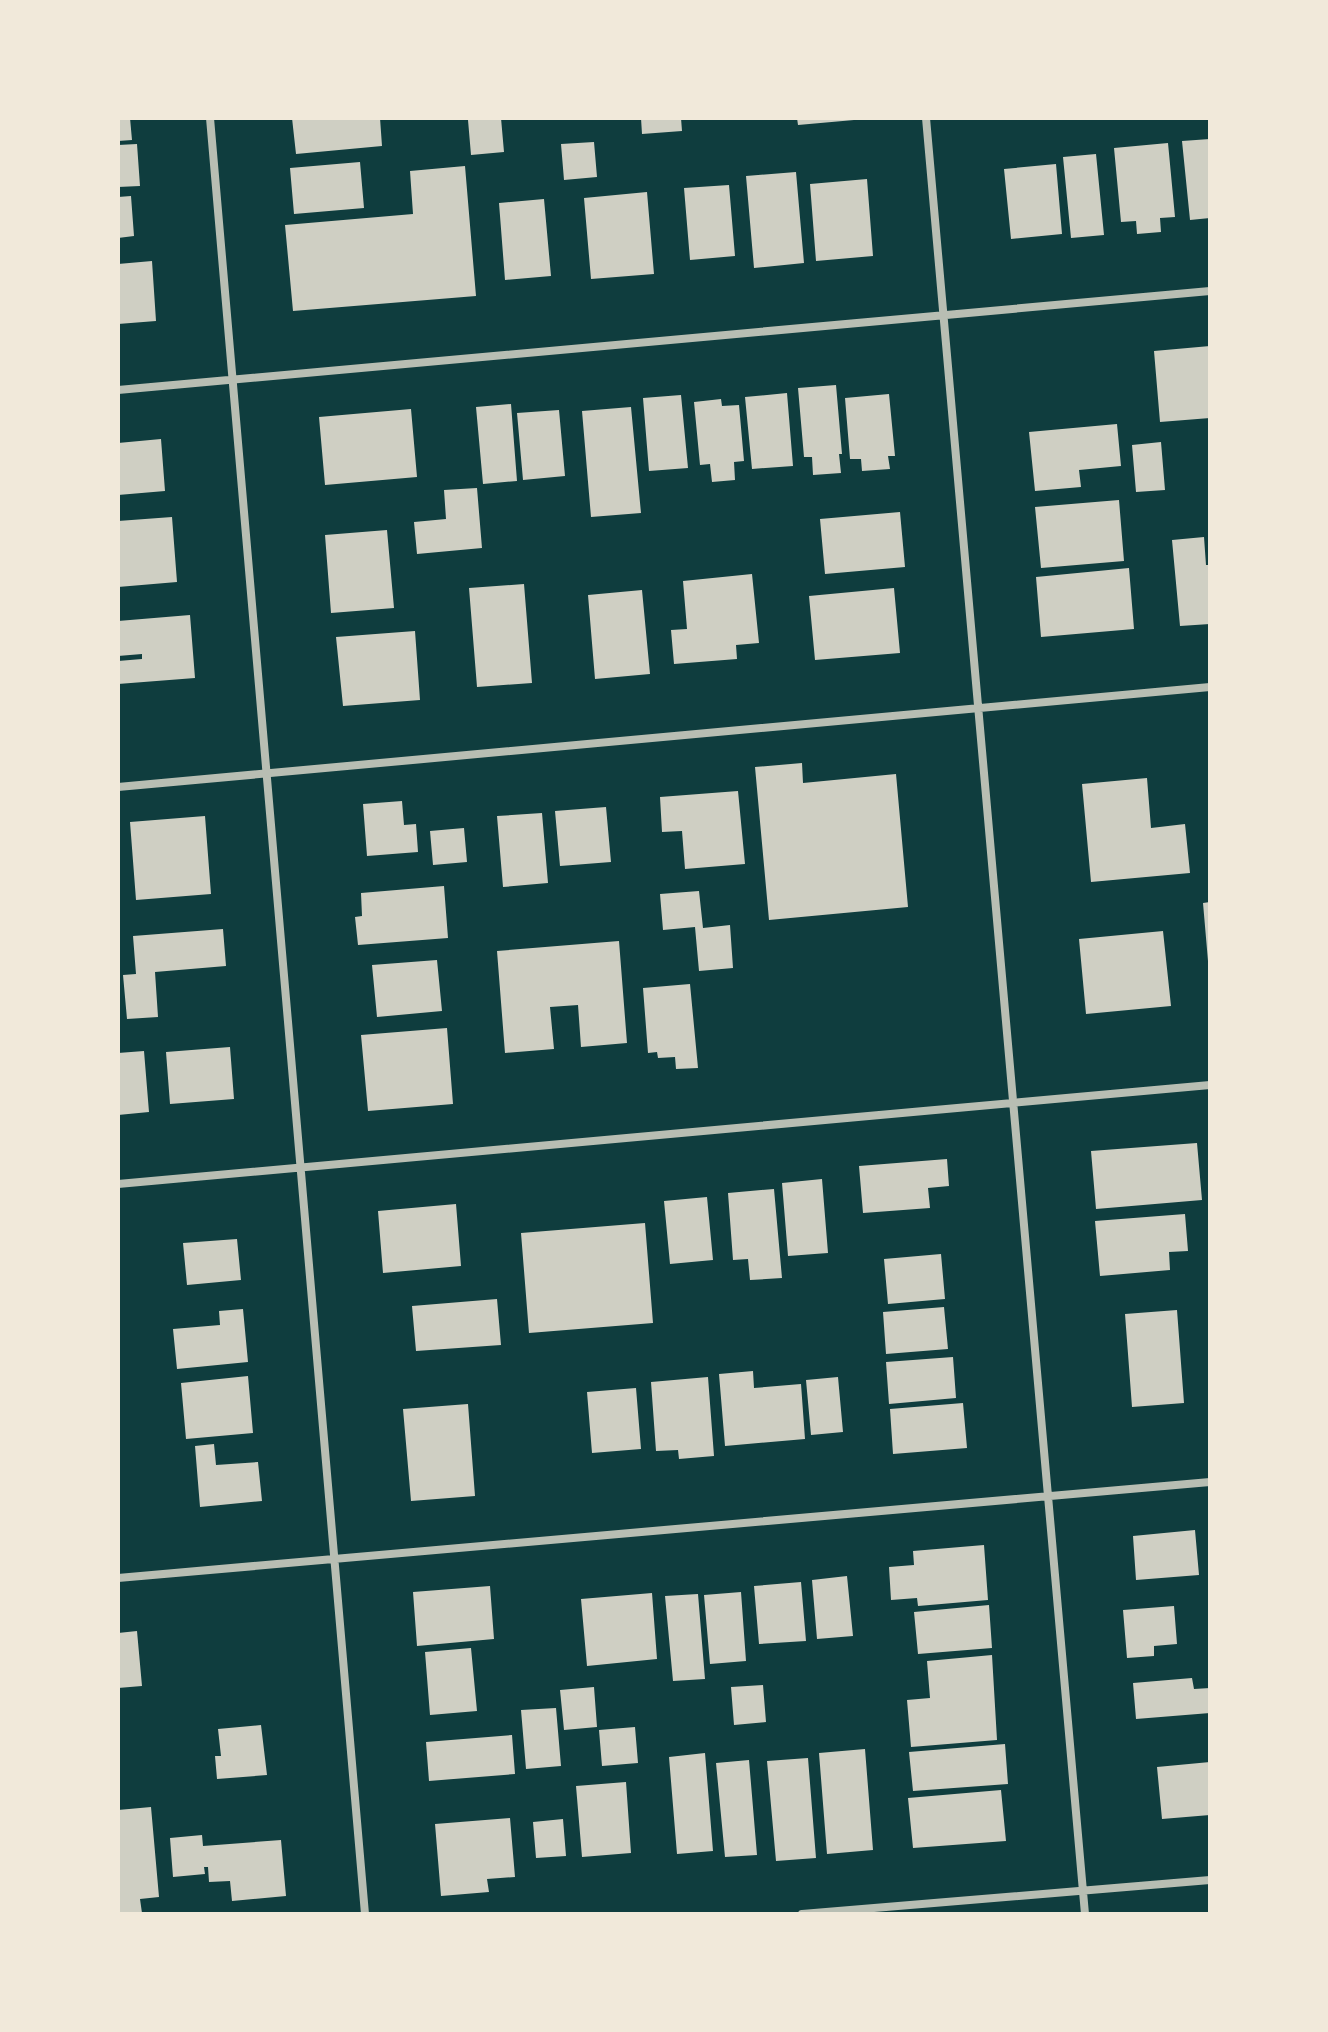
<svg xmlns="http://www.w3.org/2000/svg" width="1328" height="2032" font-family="Montserrat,sans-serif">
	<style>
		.building { fill: #cfcfc3 }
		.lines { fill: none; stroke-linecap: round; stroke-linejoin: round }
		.minor { stroke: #b8beb3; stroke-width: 8 }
	</style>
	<rect width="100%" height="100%" fill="#0f3d3e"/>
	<path class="building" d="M118 118H130L132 140 118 141Z
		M292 118H380L382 146 296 154Z
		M501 118 504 152 471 155 468 120Z
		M641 118H681L682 131 642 134Z
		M797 118H854V120L798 125Z
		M1210 139V218L1190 220 1182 141Z
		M594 142 597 177 564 180 561 144Z
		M1168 143 1175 217 1160 218 1161 232 1137 234 1136 221 1121 222 1114 148Z
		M137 144 140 186 118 187V145Z
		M1096 154 1104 235 1071 238 1063 157Z
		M360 162 364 208 294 214 290 168Z
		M1056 164 1062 234 1011 239 1004 169Z
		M465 166 476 296 293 311 285 225 413 214 410 171Z
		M796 172 804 263 754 268 746 176Z
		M867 179 873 256 816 261 810 184Z
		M729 185 735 256 690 260 684 188Z
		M647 192 654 274 591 279 584 198Z
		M131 196 134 236 118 238V197Z
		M544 199 551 276 505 280 499 203Z
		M152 261 156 321 118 324V264Z
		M1210 346V418L1160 422 1154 351Z
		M836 385 842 454H839L841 473 813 475 812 457H804L798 388Z
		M787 393 793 466 752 469 745 397Z
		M889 394 895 456H888L890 469 862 471 861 459H850L845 398Z
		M681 395 688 468 649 471 643 398Z
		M721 399 722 406 739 405 744 461 734 462 735 480 712 482 710 464 700 465 694 402Z
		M511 404 517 481 483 484 476 407Z
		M631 407 641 513 591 517 582 411Z
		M411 409 417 477 325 485 319 417Z
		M559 410 565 476 523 480 517 413Z
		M1117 424 1121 466 1079 470 1081 487 1035 491 1029 432Z
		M161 439 165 491 118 495V443Z
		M1161 442 1165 490 1136 492 1132 445Z
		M477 488 482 548 417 554 414 522 446 519 444 490Z
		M1119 500 1124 561 1041 568 1035 507Z
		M900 512 905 567 825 574 820 519Z
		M172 517 177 582 118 587V521Z
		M387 530 394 608 331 613 325 535Z
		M1204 537 1206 565H1210V624L1180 626 1172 540Z
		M1129 568 1134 629 1041 637 1036 577Z
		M752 574 759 643 736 645 737 659 674 664 671 630 687 629 683 581Z
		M524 584 532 683 477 687 469 588Z
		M894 588 900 653 815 660 809 596Z
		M642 590 650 674 595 679 588 595Z
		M190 615 195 678 118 684V661L142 659V654L118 656V621Z
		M415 631 420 700 343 706 336 637Z
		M802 763 803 783 896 774 908 907 769 920 755 767Z
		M1147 778 1151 828 1185 824 1190 873 1091 882 1082 784Z
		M738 791 745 864 685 869 682 831 662 832 660 797Z
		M402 801 404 825 416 824 418 852 367 856 363 804Z
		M606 807 611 862 560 866 555 811Z
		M542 813 548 883 503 887 497 816Z
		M205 816 211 894 136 900 130 822Z
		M464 828 467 862 433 865 430 831Z
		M444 886 448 938 358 945 355 917 362 916 361 893Z
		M699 891 703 928 730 925 733 968 699 971 695 927 663 930 660 894Z
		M1210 902V961H1208L1203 903Z
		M223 929 226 966 155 972 158 1017 127 1019 123 975 136 974 133 936Z
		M1163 931 1171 1006 1086 1014 1079 939Z
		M619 941 627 1043 581 1047 578 1005 550 1007 554 1049 505 1053 497 951Z
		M437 960 442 1011 377 1017 372 965Z
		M690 984 698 1068 676 1069 675 1057 658 1058 657 1052 648 1053 643 988Z
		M447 1028 453 1104 368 1111 361 1035Z
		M230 1047 234 1099 170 1104 166 1052Z
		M144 1051 149 1112 118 1115V1053Z
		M1197 1143 1202 1200 1096 1209 1091 1151Z
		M947 1159 949 1186 928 1188 930 1208 863 1213 859 1166Z
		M822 1179 828 1253 788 1256 782 1183Z
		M774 1189 782 1278 750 1280 748 1259 733 1260 728 1193Z
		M707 1197 713 1260 670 1264 664 1201Z
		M456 1204 461 1266 383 1273 378 1211Z
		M1185 1214 1188 1251 1169 1252 1170 1270 1100 1276 1095 1221Z
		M645 1223 653 1323 529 1333 521 1233Z
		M237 1239 241 1280 187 1285 183 1243Z
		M941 1254 945 1299 888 1304 884 1259Z
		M497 1299 501 1345 416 1351 412 1306Z
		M944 1307 948 1349 886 1354 883 1312Z
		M243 1309 248 1362 177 1369 173 1329 220 1325 219 1311Z
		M1177 1310 1184 1403 1132 1407 1125 1314Z
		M953 1357 956 1398 889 1404 886 1362Z
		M753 1371 754 1388 801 1384 805 1439 725 1446 719 1374Z
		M248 1376 253 1433 186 1439 181 1383Z
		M708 1377 714 1456 679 1459 678 1450 656 1451 651 1382Z
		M838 1377 843 1432 811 1435 806 1380Z
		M636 1388 641 1449 592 1453 587 1392Z
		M963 1403 967 1448 893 1454 890 1409Z
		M468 1404 475 1496 411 1501 403 1409Z
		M214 1444 216 1465 258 1462 262 1501 200 1507 195 1446Z
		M1195 1530 1199 1575 1136 1580 1133 1536Z
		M984 1545 988 1600 918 1606 917 1598 891 1600 889 1567 914 1565 913 1551Z
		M847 1576 853 1636 817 1639 812 1580Z
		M801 1582 806 1641 759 1644 754 1586Z
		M490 1586 494 1639 417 1646 413 1592Z
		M741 1592 746 1661 710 1664 704 1595Z
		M652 1593 657 1659 587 1666 581 1599Z
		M698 1594 705 1679 673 1681 665 1596Z
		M989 1605 992 1648 918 1654 914 1612Z
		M1174 1606 1177 1644 1154 1646V1656L1127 1658 1123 1610Z
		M137 1631 142 1686 118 1688V1633Z
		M471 1648 477 1711 430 1715 425 1652Z
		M992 1655 997 1740 911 1747 907 1700 930 1698 927 1661Z
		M1192 1678 1194 1689 1210 1688V1713L1136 1719 1133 1683Z
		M763 1685 766 1722 734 1725 731 1687Z
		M594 1687 597 1727 564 1730 560 1690Z
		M556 1708 561 1766 526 1769 521 1710Z
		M261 1725 267 1775 217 1779 215 1756H221L218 1729Z
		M635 1727 638 1763 602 1766 599 1730Z
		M512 1735 515 1774 429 1781 426 1742Z
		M1005 1744 1008 1784 913 1791 909 1752Z
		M865 1749 873 1850 827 1854 819 1753Z
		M705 1753 713 1851 677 1854 669 1757Z
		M808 1758 816 1858 776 1861 767 1761Z
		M749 1760 757 1855 725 1857 716 1763Z
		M1210 1762V1815L1162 1819 1157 1767Z
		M626 1782 631 1853 582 1857 576 1786Z
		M1001 1790 1006 1841 913 1848 908 1798Z
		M151 1807 159 1897 140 1899 142 1913 118 1914V1810Z
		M510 1818 515 1877 487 1879 489 1892 441 1896 435 1824Z
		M563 1819 566 1856 536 1858 533 1822Z
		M202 1835 203 1846 281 1840 286 1896 232 1901 230 1881 209 1882 208 1867H204L205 1874 173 1877 170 1838Z"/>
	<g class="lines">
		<path class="minor" d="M210 118 365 1914
			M926 118 1085 1914
			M118 390 1210 291
			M118 787 1210 687
			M118 1184 1210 1085
			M118 1578 1210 1482
			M802 1914 1210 1880"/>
	</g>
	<rect width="1328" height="2032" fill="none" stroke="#f1e9da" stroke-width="240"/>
</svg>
